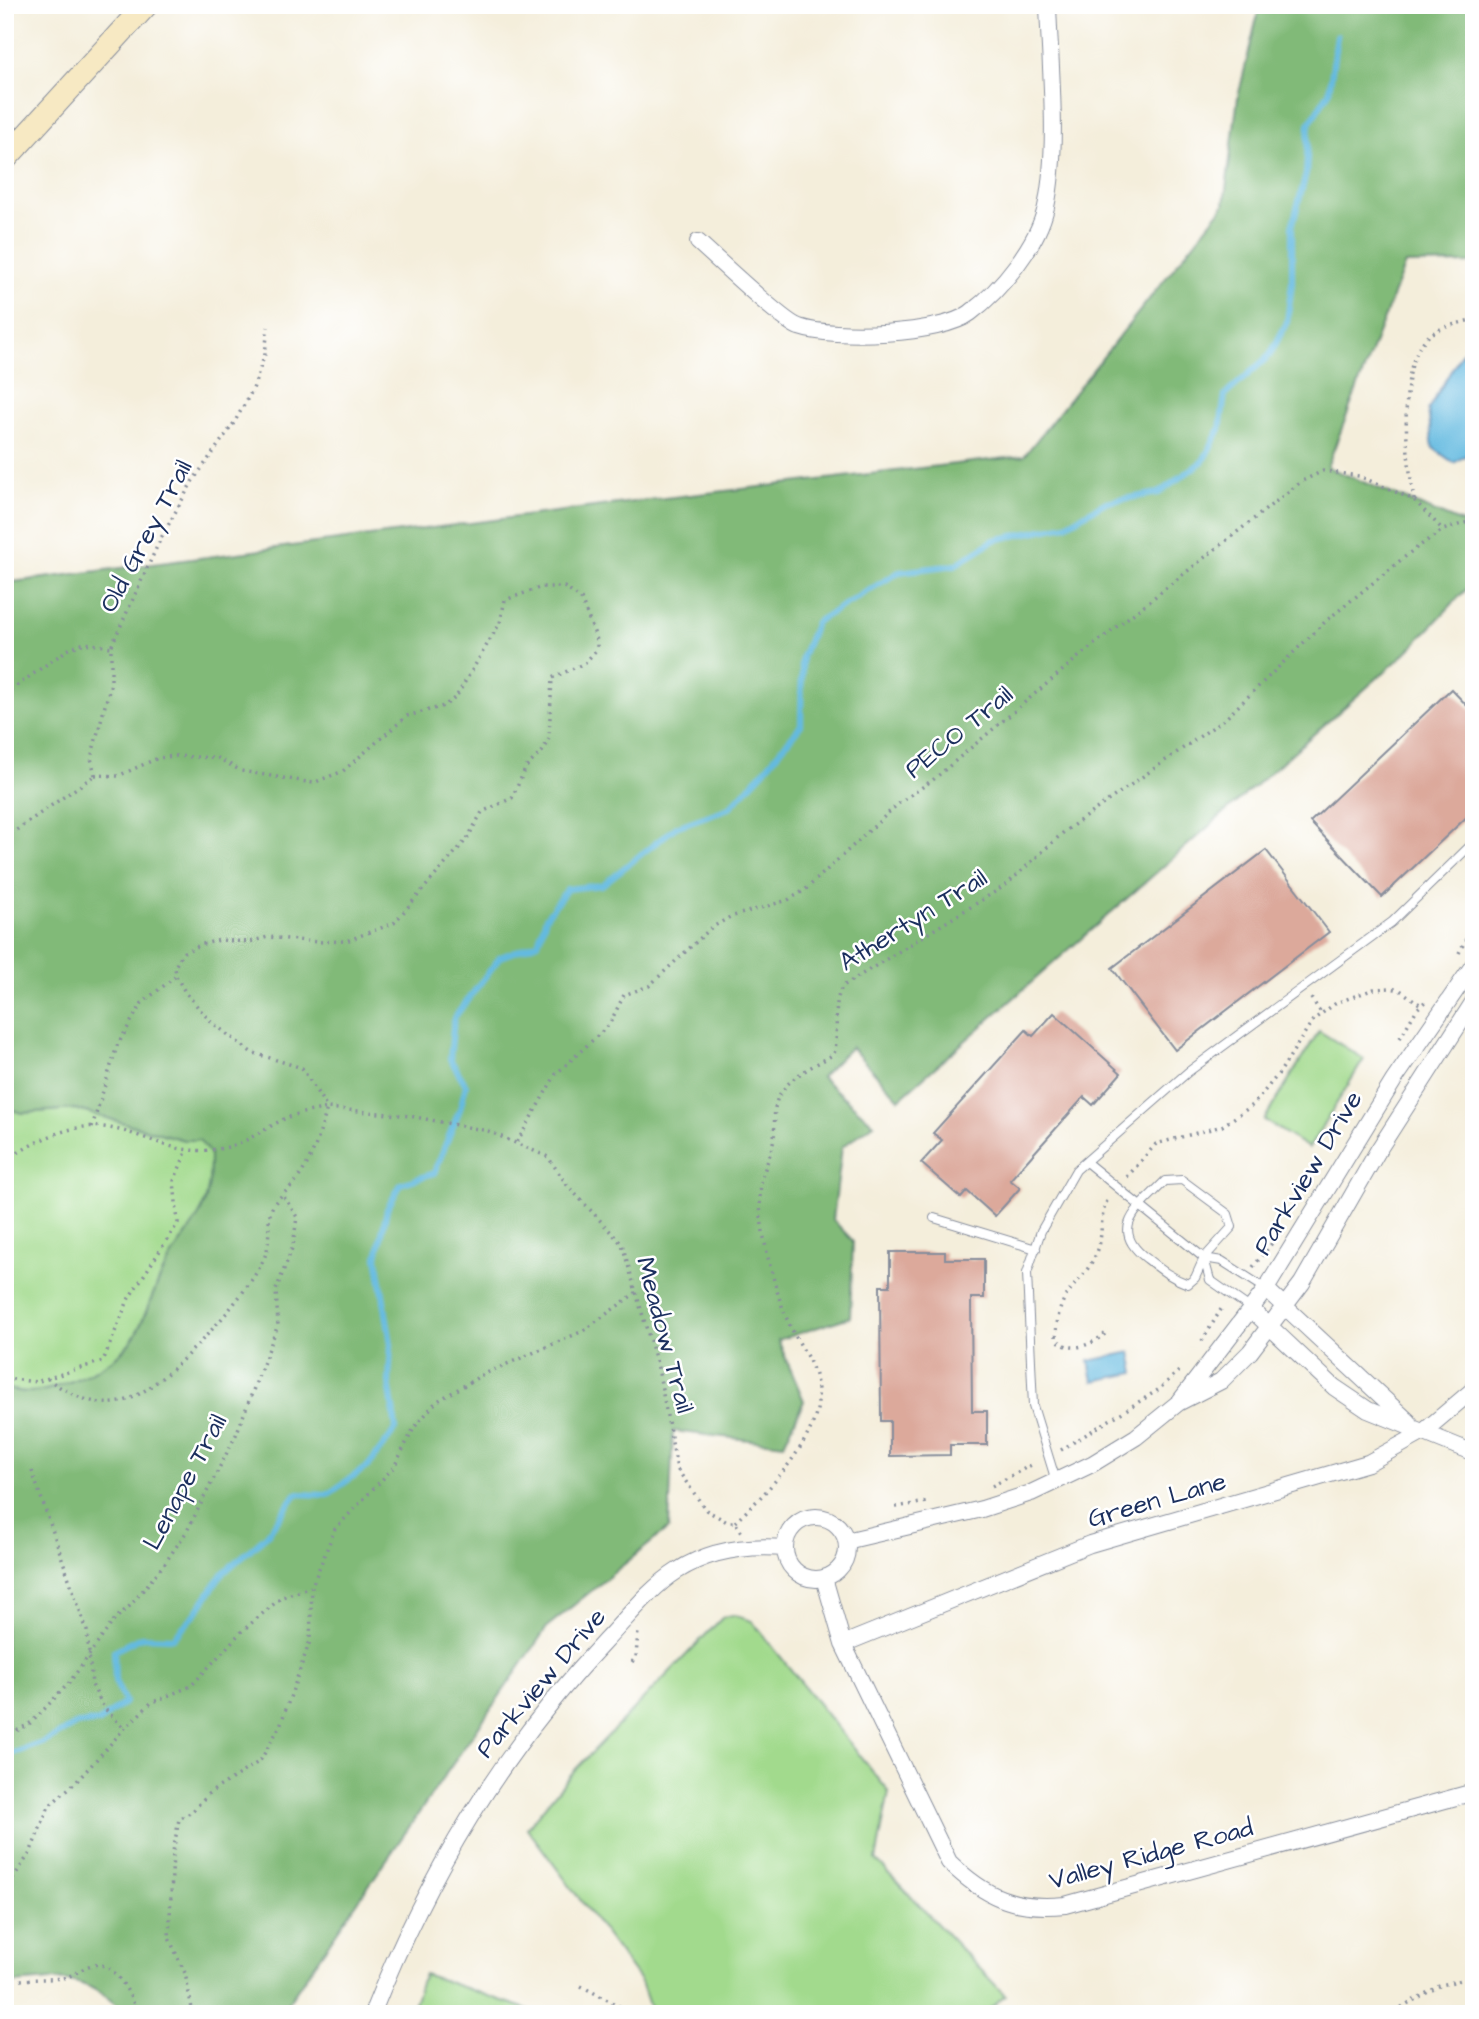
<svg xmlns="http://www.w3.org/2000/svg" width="1479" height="2019" font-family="'Architects Daughter',sans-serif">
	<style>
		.green { fill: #a2da8d; stroke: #5e8476; stroke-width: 2 }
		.forest { fill: #81ba78; stroke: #4e746b; stroke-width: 2 }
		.water { fill: #63bae0; stroke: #3f749f; stroke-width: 2 }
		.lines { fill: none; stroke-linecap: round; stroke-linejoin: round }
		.stream { stroke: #63bae0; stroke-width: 6 }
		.building { fill: #dca99b }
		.lane-casing { stroke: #888e9c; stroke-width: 10 }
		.street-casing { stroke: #888e9c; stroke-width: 18 }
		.secondary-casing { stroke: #888e9c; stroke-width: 25 }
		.path { stroke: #888e9c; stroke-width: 3.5; stroke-dasharray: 2 5; stroke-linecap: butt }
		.lane { stroke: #fff; stroke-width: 8 }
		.street { stroke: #fff; stroke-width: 16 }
		.secondary { stroke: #f7e9c3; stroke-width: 23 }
		.labels { text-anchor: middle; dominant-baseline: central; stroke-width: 5; stroke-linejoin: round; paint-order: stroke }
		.street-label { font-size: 26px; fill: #1b2f5e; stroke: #fff }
	</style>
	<rect width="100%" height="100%" fill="#fff"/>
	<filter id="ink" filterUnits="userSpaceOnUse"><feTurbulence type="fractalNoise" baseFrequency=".0143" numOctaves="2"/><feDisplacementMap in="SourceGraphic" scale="14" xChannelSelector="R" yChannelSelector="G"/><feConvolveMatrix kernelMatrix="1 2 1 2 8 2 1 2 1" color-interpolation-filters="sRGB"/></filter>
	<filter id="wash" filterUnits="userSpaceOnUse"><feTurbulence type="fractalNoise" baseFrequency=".00686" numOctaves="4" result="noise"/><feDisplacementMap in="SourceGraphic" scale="28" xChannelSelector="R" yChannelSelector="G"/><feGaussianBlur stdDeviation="1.57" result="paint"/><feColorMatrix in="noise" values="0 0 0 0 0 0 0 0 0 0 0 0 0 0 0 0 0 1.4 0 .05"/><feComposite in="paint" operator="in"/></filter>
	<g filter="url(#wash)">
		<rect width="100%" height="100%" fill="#f4eedb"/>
		<path class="green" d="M1319 1031 1364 1059 1309 1148 1264 1120Z
			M5 1108 23 1113 75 1109 184 1140H199L210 1154C210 1171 210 1190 203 1207 197 1224 181 1240 171 1257 135 1319 151 1349 72 1381 48 1391 31 1396 5 1388Z
			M733 1615 752 1621 889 1792 876 1860 1005 1995 984 2014H652L641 1982 527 1828 573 1772 723 1617Z
			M424 1974 541 2014H410Z"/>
		<path class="forest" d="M1260 5H1474V263L1405 264 1327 467 1474 528V581L1407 652 899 1099 851 1047 821 1077 874 1124 842 1147 833 1220 853 1241 850 1317 778 1340 804 1401 784 1444 673 1431 669 1528 548 1626 280 2014H126C84 1972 60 1979 5 1984V1388C31 1396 48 1391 72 1381 151 1349 135 1320 171 1257 181 1240 196 1225 203 1207 210 1191 210 1171 210 1154L199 1140H184L75 1109 23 1113 5 1108V583L656 499 1024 456 1224 205 1238 97Z"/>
		<path class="water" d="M1474 347V450L1454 463 1433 448 1428 410 1462 352Z
			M1131 1352 1135 1373 1093 1381 1089 1361Z"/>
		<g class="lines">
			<path class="stream" d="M5 1756 45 1742 77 1724 99 1722 125 1702 115 1681 114 1651 141 1637 173 1638 196 1613 222 1574 267 1535 296 1494 327 1495 368 1466 396 1429 389 1382 391 1344 377 1257 387 1209 401 1184 434 1173 460 1109 466 1085 450 1059 454 1018 500 957 538 943 546 917 567 889 602 885 676 827 729 808 762 773 801 725 802 657 816 622 899 572 955 565 994 540 1066 525 1106 502 1159 493 1203 461 1220 429 1225 395 1270 355 1287 322 1292 283V227L1306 174 1309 124 1329 92 1337 36"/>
		</g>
		<g id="blocks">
			<path class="building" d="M1451 689 1474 713V810L1382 897 1310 822Z
				M1266 850 1329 932 1175 1050 1112 968Z
				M1054 1013 1121 1073 1093 1105 1084 1097 1010 1180 1020 1188 995 1216 967 1191 961 1198 921 1163 942 1140 933 1133 1026 1030 1033 1036Z
				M890 1252H945V1259H984V1298H971L972 1411H987V1445H950V1455L890 1456V1421H881L880 1286H890Z"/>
		</g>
	</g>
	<g filter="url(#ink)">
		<use href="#blocks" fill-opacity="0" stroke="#888e9c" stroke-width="2"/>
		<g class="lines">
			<defs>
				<path id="lane" d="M1086 1162 1204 1258 1222 1261 1266 1289
					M1182 1180 1228 1214 1232 1227 1204 1258 1195 1278 1188 1284C1171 1278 1160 1269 1146 1258 1107 1228 1140 1207 1165 1181Z
					M934 1218 1036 1249
					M1204 1258 1210 1280 1250 1308
					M1056 1481 1033 1406 1027 1273 1041 1231 1076 1170 1188 1072 1392 922 1474 842"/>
				<path id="street" d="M698 242C715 257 783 322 799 327 834 339 941 335 970 313 1001 290 1038 244 1046 207 1059 146 1050 68 1048 5
					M1266 1289 1409 1422
					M1250 1308 1334 1387 1368 1410 1474 1453
					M1180 1401 1266 1289 1394 1080 1474 964
					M785 1548a31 31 0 1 1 62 0a31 31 0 1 1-62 0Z
					M846 1541 982 1509 1031 1493 1092 1464 1136 1437 1178 1403 1221 1381 1250 1352 1302 1283 1379 1149 1474 1001
					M824 1578 843 1644 949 1862C985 1897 1014 1910 1065 1905L1474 1792
					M843 1644 1090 1544 1368 1463 1422 1433 1474 1389
					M372 2014C428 1873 501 1752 605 1641 627 1618 650 1588 677 1571 709 1550 748 1545 785 1548"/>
				<path id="secondary" d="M5 159 146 5"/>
			</defs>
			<use href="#lane" class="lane-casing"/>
			<use href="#street" class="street-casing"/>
			<use href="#secondary" class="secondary-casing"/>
			<path class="path" d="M1414 500C1408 462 1393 357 1433 333 1444 326 1461 323 1474 319
				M5 694 67 650 84 643 111 647
				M95 775 118 776 158 758 175 756 218 758 241 771 313 783 343 771 407 716 444 706 456 697 500 623 505 600 542 587H564L581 599 597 640V649L585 663 552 678 549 738 542 752 526 767 512 798 482 812 467 839 394 923 346 941 317 942 268 937 249 942 220 940 203 944 184 952 179 959 175 967 176 976 185 992 210 1021 251 1052 302 1068 327 1108 410 1116 488 1131 548 1157 567 1185 622 1244 658 1368 677 1469 706 1510 727 1522H735L742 1533
				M95 775 91 758 111 683V647L160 540 192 482 234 423 253 389 265 354 268 327
				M5 838 95 775
				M1459 953 1474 923
				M1311 998 1322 1014
				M1400 1038 1417 1009 1428 999
				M92 1127 117 1046 142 1003 176 976
				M517 1142 556 1074 609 1025 624 995 649 986 711 928 730 917 788 900 805 890 898 804 934 779 1082 654 1302 481 1323 471 1359 476 1414 500 1443 530
				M5 1155 13 1156C37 1140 72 1123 103 1127 150 1133 174 1160 228 1147 248 1142 267 1127 286 1118 298 1113 314 1111 327 1108 320 1134 313 1159 296 1181 289 1189 280 1196 274 1204 265 1218 272 1241 265 1256 250 1294 166 1386 127 1400 99 1410 70 1395 48 1379
				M1127 1177 1156 1144 1222 1126 1253 1105 1280 1072 1313 1020 1336 1003 1374 989 1390 988 1400 990 1421 1005
				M1253 1267 1272 1243
				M1105 1334C1091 1345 1069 1355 1056 1338 1058 1284 1079 1292 1097 1252 1104 1236 1098 1218 1108 1199
				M1202 1341 1223 1306
				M5 1378 36 1382 103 1361 129 1298 178 1223 174 1181 187 1150
				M5 1394 11 1381
				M1061 1450 1158 1390 1180 1370
				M32 1471 87 1631 92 1685 104 1708 124 1728
				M992 1486 1033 1464
				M896 1507 927 1502
				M735 1522C763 1497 816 1441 818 1402 821 1366 796 1345 785 1314 772 1280 754 1213 762 1178 766 1164 772 1152 774 1137 776 1121 771 1105 782 1091 794 1074 816 1065 834 1054 840 1033 831 1003 843 986L1006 885 1065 831 1226 718 1326 621 1412 551 1443 530 1474 520
				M632 1662 636 1657 638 1631
				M5 1738 32 1722 69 1683 115 1619 131 1605 165 1563 187 1531 236 1435 278 1325 276 1290 293 1246 297 1217 283 1195
				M5 1890 30 1853 49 1806 77 1781 124 1729 151 1703 191 1686 241 1632 282 1597 311 1587
				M5 1977V1996
				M7 1982C25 1978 44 1980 62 1978 75 1976 81 1968 92 1965 116 1960 131 1997 138 2014
				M581 1986 634 2014
				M193 2014 185 1973 169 1938 173 1852 179 1819 192 1812 208 1794 260 1761 280 1726 310 1641 312 1586 335 1529 394 1467 414 1428 436 1402 482 1375 583 1331 637 1292
				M1389 2014 1441 1985 1474 1977"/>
			<use href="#lane" class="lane"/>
			<use href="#street" class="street"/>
			<use href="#secondary" class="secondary"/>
		</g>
	</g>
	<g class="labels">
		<g class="street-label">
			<text transform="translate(146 536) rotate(-62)">Old Grey Trail</text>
			<text transform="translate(959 732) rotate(-39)">PECO Trail</text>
			<text transform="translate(913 920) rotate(-32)">Athertyn Trail</text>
			<text transform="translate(1308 1173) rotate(-59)">Parkview Drive</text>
			<text transform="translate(665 1335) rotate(75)">Meadow Trail</text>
			<text transform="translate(185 1482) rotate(-62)">Lenape Trail</text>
			<text transform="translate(1157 1500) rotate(-16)">Green Lane</text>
			<text transform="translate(541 1683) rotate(-50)">Parkview Drive</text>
			<text transform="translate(1151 1854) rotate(-15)">Valley Ridge Road</text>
		</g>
	</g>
	<rect width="1479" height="2019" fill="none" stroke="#fff" stroke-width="28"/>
</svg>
